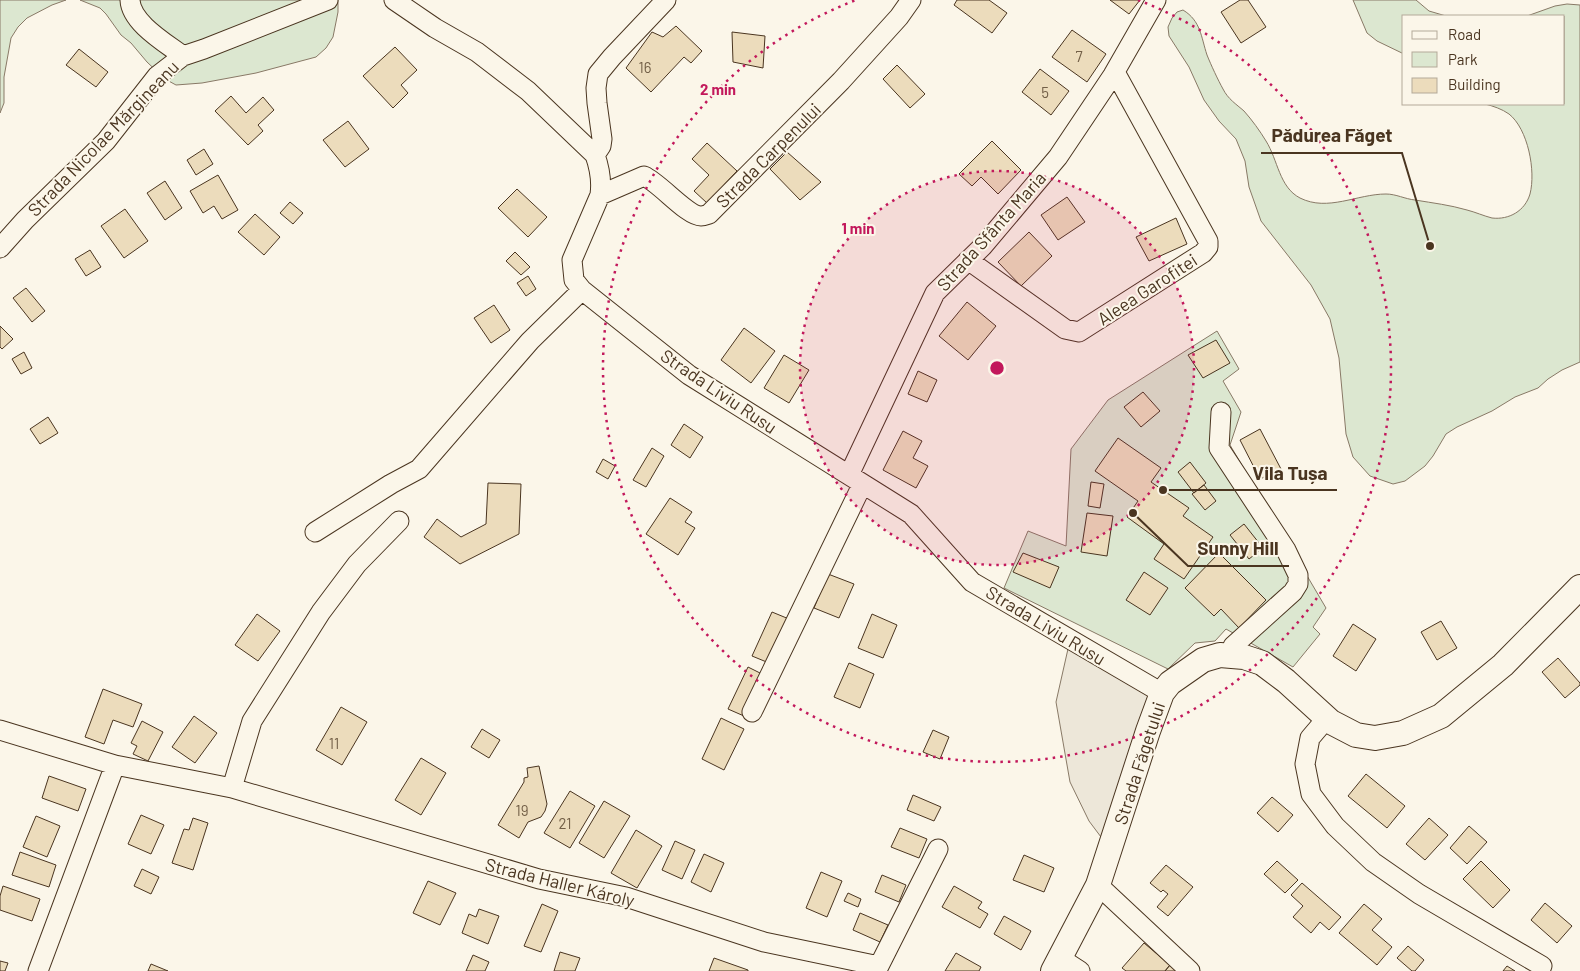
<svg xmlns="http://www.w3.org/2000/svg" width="1580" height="971" font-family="Barlow,sans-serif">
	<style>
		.green { fill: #dce7d0; stroke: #887966 }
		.parking { fill: #ede7d9; stroke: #887966 }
		.building { fill: #ecdcbc; stroke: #4a3520 }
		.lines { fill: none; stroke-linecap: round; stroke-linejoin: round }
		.minor-casing { stroke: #4a3520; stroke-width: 21 }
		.major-casing { stroke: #4a3520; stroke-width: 26 }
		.minor { stroke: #fbf6e9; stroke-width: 19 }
		.major { stroke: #fbf6e9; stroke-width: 24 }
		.ring { fill: none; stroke: #c2185b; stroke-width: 2.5; stroke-dasharray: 2.5 5 }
		.labels { text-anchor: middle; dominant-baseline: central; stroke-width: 4; stroke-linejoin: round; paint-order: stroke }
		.number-label { font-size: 15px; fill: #725f47 }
		.street-label { font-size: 18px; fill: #4a3520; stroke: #fbf6e9 }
		.centre { fill: #c2185b; stroke: #fbf6e9; stroke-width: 2.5 }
		.ring-label { font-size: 15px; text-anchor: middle; font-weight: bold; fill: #c2185b; stroke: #fbf6e9; stroke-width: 4; stroke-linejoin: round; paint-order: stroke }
		.leader { fill: none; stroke: #4a3520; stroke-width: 2 }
		.callout-dot { fill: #4a3520; stroke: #fbf6e9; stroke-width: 2 }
		.callout-label { font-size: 19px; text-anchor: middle; font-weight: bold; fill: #4a3520; stroke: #fbf6e9; stroke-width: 4; stroke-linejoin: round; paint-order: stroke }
	</style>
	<rect width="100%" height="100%" fill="#fbf6e9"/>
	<path class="green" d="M0 0H66L52 5 27 18 18 27 11 38 4 77V103L0 113Z
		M80 0H338V12L333 37 326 48 316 57 256 73 202 83 176 85 165 79 147 62 131 43 121 35 106 14 100 8Z
		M1353 0H1416L1429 11 1446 16H1404V54L1377 41 1367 33Z
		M1567 4 1580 5V362L1562 370 1548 379 1538 388 1515 397 1492 411 1457 427 1446 434 1433 456 1425 466 1405 481 1393 484 1370 476 1353 457 1346 434 1339 358 1330 319 1311 285 1261 221 1249 187 1245 161 1236 139 1219 121 1204 100 1189 67 1169 36 1168 27 1172 18 1177 12 1183 10C1201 21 1201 37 1207 55 1211 65 1218 80 1223 89 1228 99 1236 104 1244 111 1252 120 1260 131 1266 141 1278 160 1279 187 1300 198 1328 212 1357 194 1386 194 1396 194 1405 199 1415 200 1433 203 1450 205 1467 210 1475 212 1484 216 1492 218 1509 220 1525 211 1530 194 1536 171 1528 129 1509 114 1502 109 1493 106 1485 104H1564V16H1527L1555 6Z
		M1217 331 1239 369 1223 381 1241 412 1230 445 1326 608 1313 627 1320 634 1293 667 1226 629 1215 641 1195 643 1168 669 1004 588 1028 531 1066 546 1071 449 1108 400Z"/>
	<path class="parking" d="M1070 640 1162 693 1110 849 1089 821 1070 782 1056 702Z"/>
	<path class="building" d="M957 0H989L1007 13 992 33 954 5Z
		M1110 0H1140L1129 14Z
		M1240 0H1248L1266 27 1241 43 1221 12Z
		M676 26 702 51 691 63 684 57 651 92 626 68 652 32 663 37Z
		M1072 30 1106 54 1087 82 1052 57Z
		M732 32 765 36 763 68 733 62Z
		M395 47 417 70 401 85 408 93 393 108 363 76Z
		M79 49 108 72 96 87 66 65Z
		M897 65 925 94 910 108 883 79Z
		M1040 69 1069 91 1051 115 1022 92Z
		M231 96 246 113 263 97 274 110 258 125 263 131 248 145 215 111Z
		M348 121 369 149 345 167 323 140Z
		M992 141 1021 170 998 194 981 177 972 186 959 174Z
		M707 143 737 171 707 203 694 191 709 175 692 159Z
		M204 149 213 164 196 175 187 160Z
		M787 152 821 182 800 200 770 169Z
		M218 175 238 210 222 219 214 206 203 213 190 191Z
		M165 181 182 208 165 220 147 193Z
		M517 189 547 217 528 237 498 208Z
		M1067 197 1085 222 1058 240 1041 215Z
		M290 202 303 213 293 224 280 213Z
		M125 209 148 241 124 258 101 226Z
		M255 214 280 237 264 255 238 232Z
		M1176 218 1187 244 1149 261 1136 237Z
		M1029 232 1052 256 1021 286 998 262Z
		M90 250 101 267 86 276 75 259Z
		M515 252 530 267 521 275 506 261Z
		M528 276 536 289 526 296 517 283Z
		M26 288 45 311 32 322 13 298Z
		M967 302 996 326 968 360 939 336Z
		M494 305 510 330 491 343 474 318Z
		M0 326 13 339 2 349 0 347Z
		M744 328 775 351 751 383 721 360Z
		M1216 340 1230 363 1203 378 1188 355Z
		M24 352 32 368 21 374 12 359Z
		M784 355 809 370 789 403 764 388Z
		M918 371 937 380 927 402 908 394Z
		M1143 392 1160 411 1141 427 1124 407Z
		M48 417 58 433 40 444 30 429Z
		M684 424 703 437 690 458 671 445Z
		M1260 429 1281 469 1260 479 1240 440Z
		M903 431 922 441 913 458 928 466 916 488 883 470Z
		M1118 438 1161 468 1151 482 1189 508 1183 516 1213 537 1184 579 1154 559 1164 544 1127 517 1138 501 1095 471Z
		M652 448 664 456 646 487 633 480Z
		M603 459 615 466 608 479 596 472Z
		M1190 462 1206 483 1194 493 1178 472Z
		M1091 482 1104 484 1100 508 1088 506Z
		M488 483 521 484 519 534 460 564 424 537 437 519 461 537 486 524Z
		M1204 485 1216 501 1205 510 1192 494Z
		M670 498 692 512 685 522 695 528 678 555 646 534Z
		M1087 513 1113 516 1107 556 1081 552Z
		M1244 524 1263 548 1249 559 1230 535Z
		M1023 553 1059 567 1050 588 1013 572Z
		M1219 553 1266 600 1239 628 1221 609 1214 616 1185 588Z
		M1144 572 1168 588 1150 615 1126 600Z
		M828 574 854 584 839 618 814 608Z
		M772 612 789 619 769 663 752 656Z
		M257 614 280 631 258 661 235 645Z
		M872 614 897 625 883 658 858 648Z
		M1441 621 1457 648 1437 660 1421 632Z
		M1353 624 1376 639 1356 671 1333 656Z
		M1558 658 1580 683V685L1565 698 1542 672Z
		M849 663 874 674 860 708 834 697Z
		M748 667 764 675 744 716 728 709Z
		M103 689 142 704 133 727 113 720 104 744 85 737Z
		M341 707 367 722 342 765 316 750Z
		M194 716 217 733 195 763 172 747Z
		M721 718 744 729 724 770 702 759Z
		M142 721 163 732 148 761 133 754 137 746 131 743Z
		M482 729 500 740 489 758 471 747Z
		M933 730 949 737 940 759 923 752Z
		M421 758 446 773 421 815 395 800Z
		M539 766 547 804 545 811 541 817 528 822 519 838 498 825 524 782V778L528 777 527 768Z
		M1366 774 1405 806 1387 828 1348 796Z
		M49 776 86 789 78 811 42 798Z
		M570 791 595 806 570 848 544 833Z
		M913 795 941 807 934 821 907 810Z
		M1272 797 1293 815 1278 832 1257 813Z
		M604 801 630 816 604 858 579 843Z
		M141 815 164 825 151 854 128 844Z
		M36 816 60 826 47 857 23 847Z
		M193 818 208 823 193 870 172 863 184 829 189 830Z
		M1429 818 1448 835 1425 860 1406 844Z
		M1469 826 1487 842 1467 864 1450 848Z
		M900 828 927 839 919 858 891 847Z
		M636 830 662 846 637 888 611 873Z
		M675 841 695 850 682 879 662 870Z
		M20 852 56 865 49 887 12 875Z
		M704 854 724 863 711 892 691 882Z
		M1024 855 1054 868 1044 892 1013 880Z
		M1277 861 1298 880 1285 893 1264 874Z
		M1481 861 1510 890 1493 908 1463 879Z
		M1166 865 1193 887 1168 916 1157 907 1168 894 1163 890 1161 892 1150 883Z
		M142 869 159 877 151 894 134 886Z
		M821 872 842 881 827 917 806 908Z
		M882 875 906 885 899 902 875 892Z
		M428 881 456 893 440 925 413 913Z
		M1302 883 1341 917 1329 930 1320 922 1311 933 1293 917 1303 906 1291 895Z
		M3 886 40 899 32 921 0 910V896Z
		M954 886 982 902 978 908 988 914 980 928 942 907Z
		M848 893 861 899 858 907 844 901Z
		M1545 903 1572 926 1557 943 1531 920Z
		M542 904 558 911 541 952 524 946Z
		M1364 904 1382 919 1372 930 1392 947 1377 965 1339 933Z
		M479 909 499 916 488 944 462 933 469 914 476 917Z
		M860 913 888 925 880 942 853 930Z
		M1004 916 1031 931 1021 950 994 934Z
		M1144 943 1170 965 1165 971H1126L1122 968Z
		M1408 946 1424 960 1415 971H1412L1397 958Z
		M560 952 580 958 575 971H554Z
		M956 953 981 967 979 971H945Z
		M473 955 489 962 485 971H466Z
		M714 958 748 970V971H709Z
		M0 961 8 963 5 971H0Z
		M151 964 168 971H148Z
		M1170 965 1176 971H1165Z
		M1507 966 1515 971H1503Z"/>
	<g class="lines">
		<defs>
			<path id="minor" d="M130 0C131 23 166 43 183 56
				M394 0 435 28 477 52 528 91 595 155C600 169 602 180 600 195L572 260 574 280 582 290 689 375 911 514 972 582 1162 693
				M595 155 601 146 602 139 597 103 596 88 598 74 612 57 666 0
				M600 195 644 176C660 183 687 216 701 216 704 216 706 215 709 214L841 81 899 17 911 0
				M0 248 25 220 106 141 157 76 183 56 204 49 328 0
				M968 260 1065 329 1079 332 1203 253 1208 247V241L1115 72
				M1221 412 1219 448 1286 550 1298 575V584L1293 592 1233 646 1230 656
				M849 475 935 293 983 246 1058 157 1113 75 1156 0
				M315 532 391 484 419 469 530 341 582 290
				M752 712 862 485
				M1327 718 1310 738 1305 764 1311 794 1335 826 1373 862 1419 894 1542 966
				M0 730 115 765 232 788 539 879 626 897 764 942 879 966 938 849
				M232 788 252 721 321 612 357 564 399 521
				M1098 885 1190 971
				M1060 958 1080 971
				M38 971 115 765"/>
			<path id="major" d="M1053 971 1098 885 1148 731 1162 693 1170 683 1203 660 1220 655 1244 657 1262 663 1286 681 1331 722 1356 735 1375 738 1403 733 1441 716 1503 665 1580 587"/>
		</defs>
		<use href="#minor" class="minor-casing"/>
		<use href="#major" class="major-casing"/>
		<use href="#minor" class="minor"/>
		<use href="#major" class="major"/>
	</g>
	<circle cx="997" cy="368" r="197" fill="#c2185b" fill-opacity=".12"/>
	<g class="ring">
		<circle cx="997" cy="368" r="197"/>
		<path d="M1138 0A394 394 0 1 1 856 0"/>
	</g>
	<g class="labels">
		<g class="number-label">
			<text x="1079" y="56">7</text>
			<text x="645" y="67">16</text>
			<text x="1045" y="92">5</text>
			<text x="334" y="743">11</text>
			<text x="522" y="810">19</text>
			<text x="565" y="823">21</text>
		</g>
		<g class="street-label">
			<text transform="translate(103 138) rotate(-46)">Strada Nicolae Mărgineanu</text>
			<text transform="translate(768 155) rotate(-45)">Strada Carpenului</text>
			<text transform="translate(991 231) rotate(-48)">Strada Sfânta Maria</text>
			<text transform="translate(1147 289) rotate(-33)">Aleea Garofitei</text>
			<text transform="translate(719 391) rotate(34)">Strada Liviu Rusu</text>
			<text transform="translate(1046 625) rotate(31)">Strada Liviu Rusu</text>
			<text transform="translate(1139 763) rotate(-72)">Strada Făgetului</text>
			<text transform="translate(560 882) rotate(14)">Strada Haller Károly</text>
		</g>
	</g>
	<circle cx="997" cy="368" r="8" class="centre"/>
	<g class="ring-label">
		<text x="718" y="95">2 min</text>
		<text x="858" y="234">1 min</text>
	</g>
	<path class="leader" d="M1430 246L1402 153H1261M1163 490L1242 490H1337M1133 513L1188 566H1289"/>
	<g class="callout-dot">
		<circle cx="1430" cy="246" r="5"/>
		<circle cx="1163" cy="490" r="5"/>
		<circle cx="1133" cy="513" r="5"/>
	</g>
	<g class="callout-label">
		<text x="1332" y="142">Pădurea Făget</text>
		<text x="1290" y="480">Vila Tușa</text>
		<text x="1238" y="555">Sunny Hill</text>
	</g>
	<rect x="1402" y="15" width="162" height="90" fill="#fbf6e9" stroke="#b4a999"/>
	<rect x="1412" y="31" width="25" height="8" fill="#fbf6e9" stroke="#b4a999"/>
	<text x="1448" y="40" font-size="15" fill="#4a3520">Road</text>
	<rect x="1412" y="52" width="25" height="15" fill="#dce7d0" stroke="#b4a999"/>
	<text x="1448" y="65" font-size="15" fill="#4a3520">Park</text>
	<rect x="1412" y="78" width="25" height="15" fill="#ecdcbc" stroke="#b4a999"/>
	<text x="1448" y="90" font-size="15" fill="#4a3520">Building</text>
</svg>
